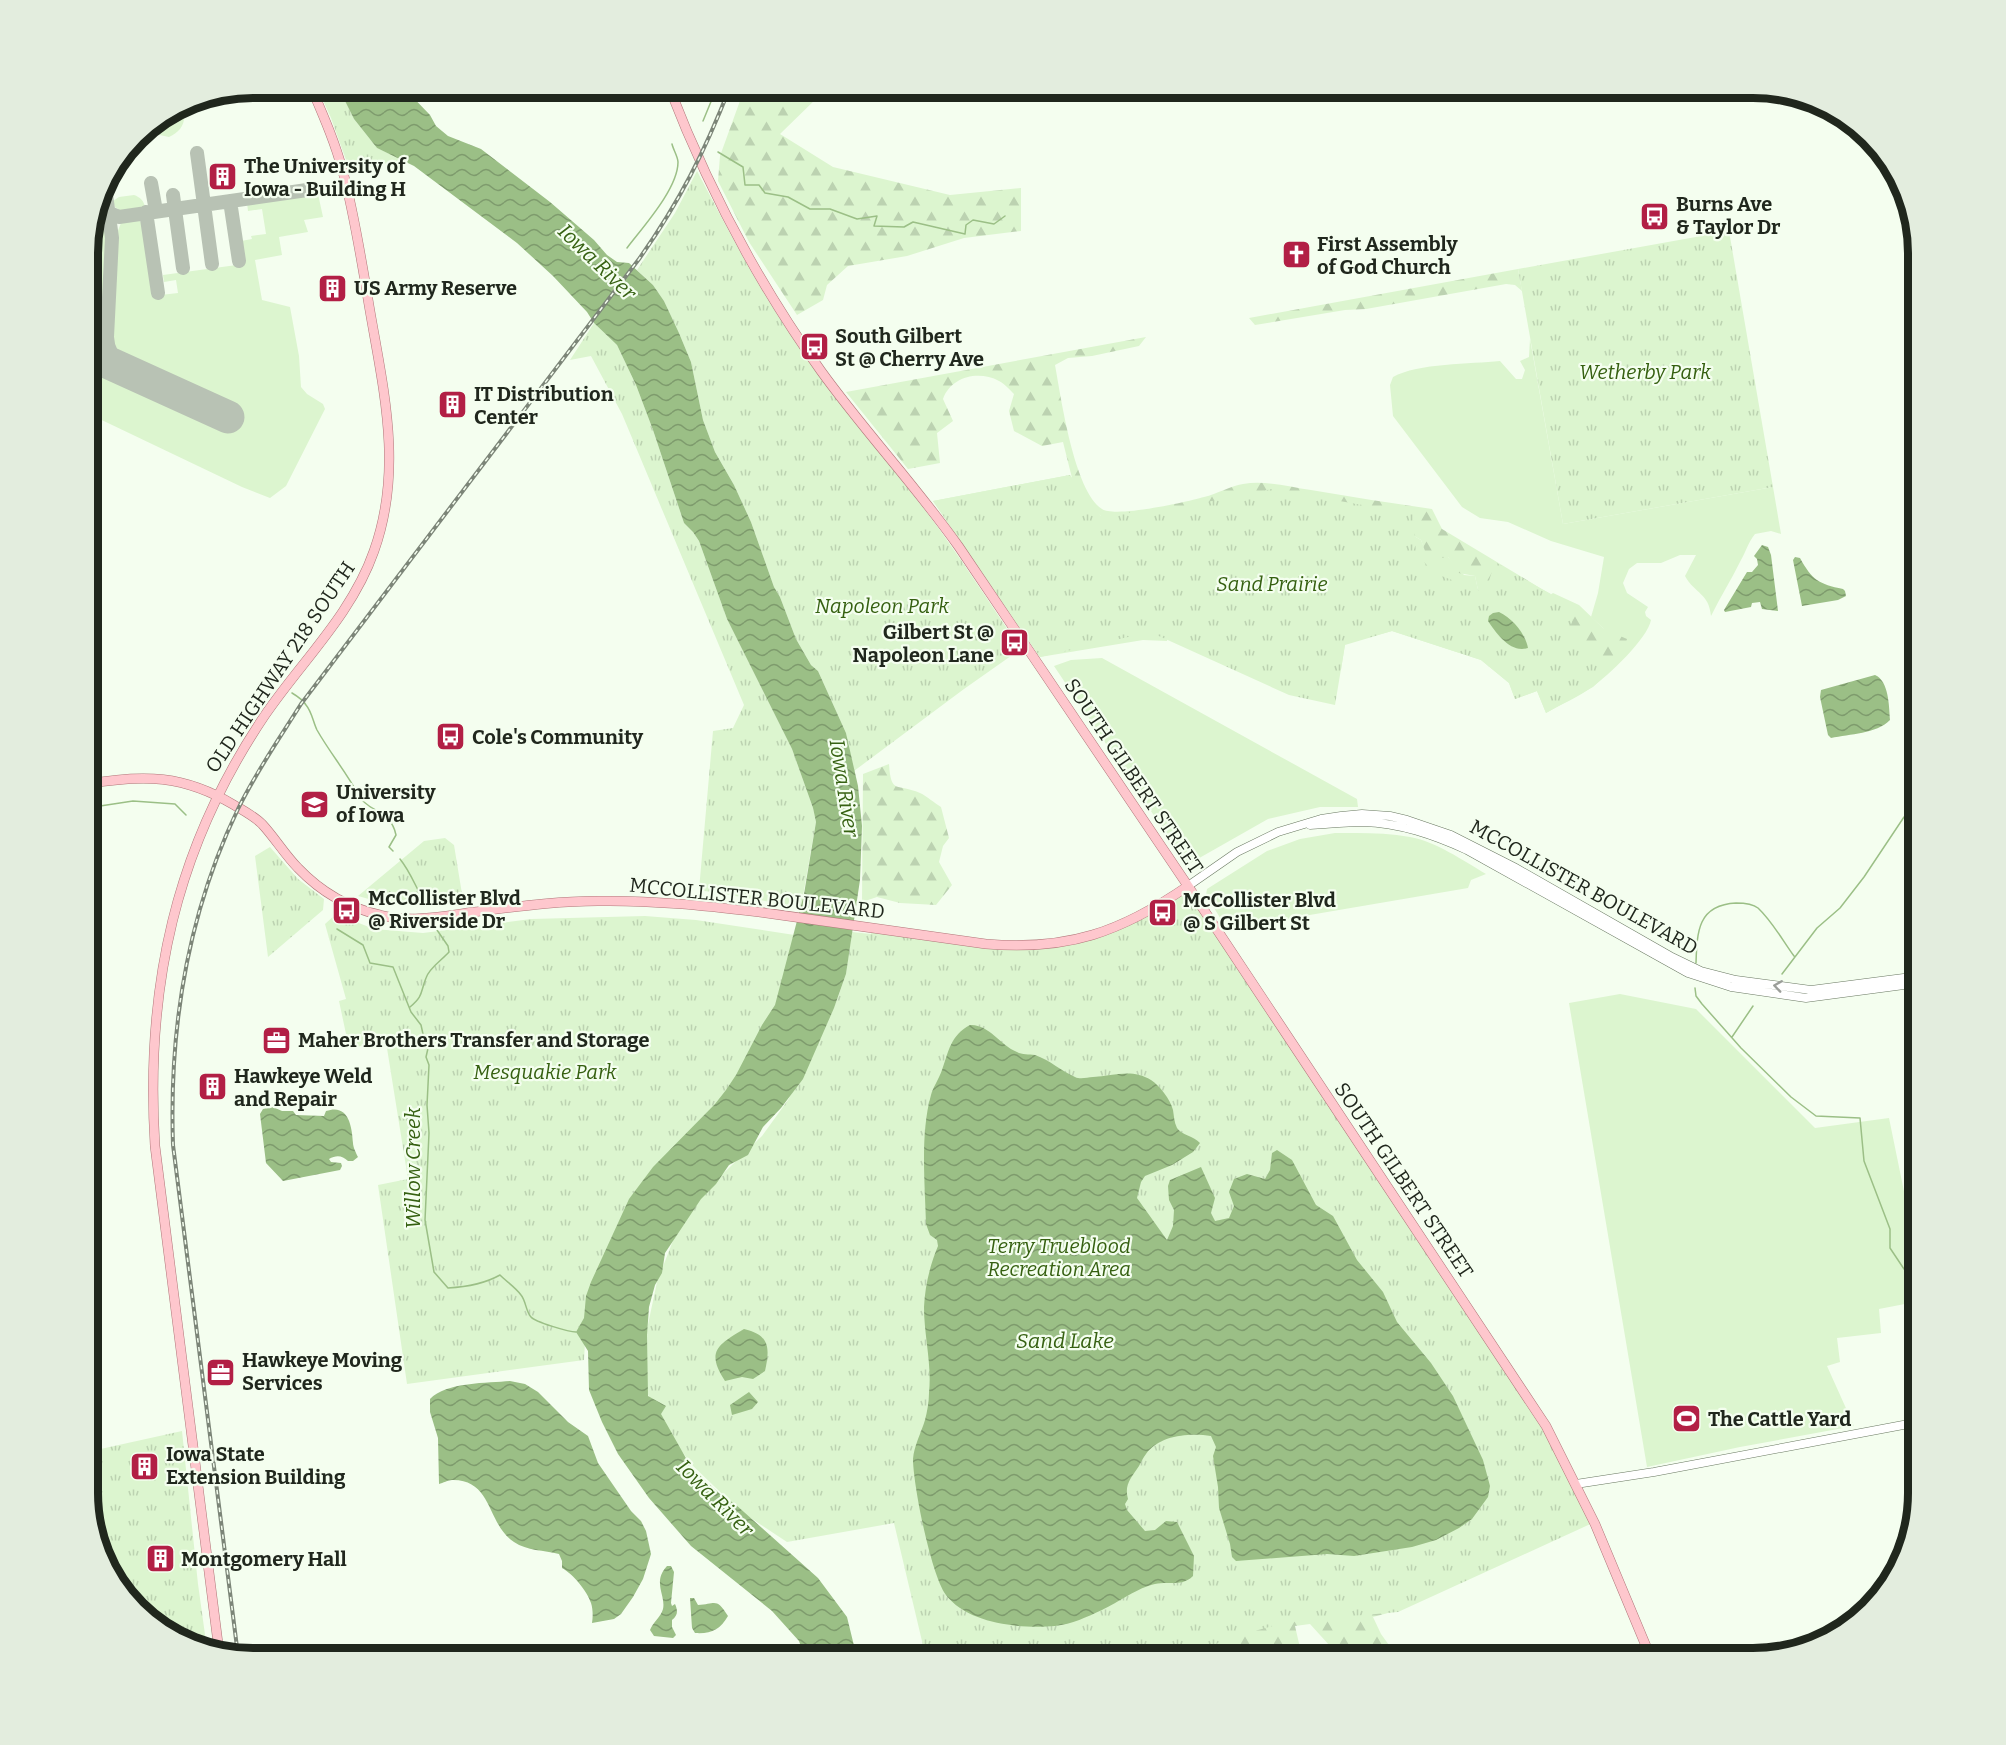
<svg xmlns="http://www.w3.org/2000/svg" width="2006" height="1745" font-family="Bitter,serif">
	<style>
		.green { fill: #dcf5cf }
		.forest { fill: url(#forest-firs) }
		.park { fill: url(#park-tufts) }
		.water { fill: url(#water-waves) }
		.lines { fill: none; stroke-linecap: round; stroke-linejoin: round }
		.stream { stroke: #9bbf86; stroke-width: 1.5 }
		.taxiway { stroke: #b8c2b4; stroke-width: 14 }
		.runway { stroke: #b8c2b4; stroke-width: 33 }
		.minor-casing { stroke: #697861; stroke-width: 9 }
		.major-casing { stroke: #b07679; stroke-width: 10 }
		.minor { stroke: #fff; stroke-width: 8 }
		.major { stroke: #fec7cd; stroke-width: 9 }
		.rail-casing { stroke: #7c8578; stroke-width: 4 }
		.rail { stroke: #f4feef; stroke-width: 1.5; stroke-dasharray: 4.5; stroke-linecap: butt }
		.oneway { stroke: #9b9e99 }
		.labels { text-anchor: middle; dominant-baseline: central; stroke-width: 4.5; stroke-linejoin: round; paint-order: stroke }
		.poi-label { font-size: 20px; font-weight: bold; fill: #20271d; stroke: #f4feef; text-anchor: start }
		.park-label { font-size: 20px; font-style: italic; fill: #356010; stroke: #f4feef }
		.street-label { font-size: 20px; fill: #20271d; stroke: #f4feef }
		.water-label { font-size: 21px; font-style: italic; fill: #366112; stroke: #f4feef }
		.rim { fill: none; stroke: #20271d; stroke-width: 8 }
	</style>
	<defs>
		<pattern id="forest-firs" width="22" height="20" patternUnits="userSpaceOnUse" patternTransform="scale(1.5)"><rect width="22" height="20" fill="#dcf5cf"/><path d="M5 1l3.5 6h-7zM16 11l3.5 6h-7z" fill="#bcd2b1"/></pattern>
		<pattern id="park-tufts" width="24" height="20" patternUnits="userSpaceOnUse" patternTransform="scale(1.5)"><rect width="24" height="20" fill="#dcf5cf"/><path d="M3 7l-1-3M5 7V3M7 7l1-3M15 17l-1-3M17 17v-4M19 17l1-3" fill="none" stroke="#bcd2b1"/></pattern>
		<pattern id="water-waves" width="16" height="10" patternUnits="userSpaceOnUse" patternTransform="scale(1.5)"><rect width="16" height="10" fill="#9bbf86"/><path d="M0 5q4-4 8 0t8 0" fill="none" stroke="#7e9b6d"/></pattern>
	</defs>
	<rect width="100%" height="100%" fill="#f4feef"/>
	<path class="green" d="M181 105C188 119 183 131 169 137L155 134 153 122Z
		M100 194 106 240 102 333 98 341 89 344 87 343V241Z
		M318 194 323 217 304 220 308 232 279 237 282 255 255 260 262 300 290 307 299 356 301 387 307 394 323 404 325 409 286 486 270 498 242 487 87 413V362L232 428 240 413 121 358C115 350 113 344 113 335L117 233 121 223 137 217 142 224 152 296 178 293 176 280 164 282 163 275 244 264 241 241 252 239 251 236 266 234 262 209 248 211 247 203Z
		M134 195C140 197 144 201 145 207L143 209 123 212 115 207 113 201 119 197Z
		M1530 339 1563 524 1773 487 1781 534 1771 531 1755 534C1748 543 1746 551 1741 560 1732 579 1720 597 1711 616 1709 593 1695 594 1685 576L1696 555H1680L1661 563H1637L1629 569 1623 583 1627 593 1648 607 1645 612 1646 616 1651 620C1648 638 1608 676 1592 687 1579 697 1561 704 1546 713L1537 691 1515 699 1509 683 1481 660 1392 631 1345 644 1341 670 1168 634 1167 641 1143 640 1040 657 933 501 1070 475 1075 490 1095 517 1400 528 1421 540 1425 550 1448 557 1464 575 1475 576 1481 604 1540 588 1551 594 1542 600 1604 629 1591 617 1598 593 1604 557 1551 541 1508 522 1480 518 1462 507 1393 416 1390 385 1393 377C1418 363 1471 364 1500 361L1516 379H1522L1525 370 1520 361 1529 357Z
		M1102 658 1357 799 1358 807H1320L1268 819 1187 865 1054 666 1071 660Z
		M1335 833C1360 833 1385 832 1410 837 1435 841 1464 861 1486 874L1471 880 1468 888 1227 929 1206 895 1207 889 1267 851 1300 839Z
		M1620 994 1696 1009 1815 1128 1889 1118 1919 1265V1313L1910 1303 1879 1309 1881 1333 1837 1338 1840 1362 1827 1366 1854 1426 1740 1447 1647 1467 1569 1003Z"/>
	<path class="forest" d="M745 87H818L819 96 780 134 833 167 950 195 1021 188V231L964 238 907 256 848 266 827 285 823 300 797 315 749 242 718 181 720 156Z
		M1518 269 1522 291 1515 285 1506 284 1366 309 1345 310 1255 325 1249 318Z
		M1146 337 1139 346 1092 356 1068 358 1055 365C1061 397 1074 491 1102 509 1115 518 1187 502 1204 497 1217 494 1230 486 1243 484 1265 480 1289 487 1311 490 1351 497 1392 503 1432 509L1442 529 1540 588 1481 604 1475 576 1453 572V564L1448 557 1436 559 1425 551 1421 540 1400 528 1106 521 1075 490 1063 442 1042 446 1014 431 1009 411 1014 394C1010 390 1005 384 999 381 978 370 951 377 943 399L953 421 937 433 940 463 908 469 846 392Z
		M1553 593 1579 605 1604 629 1627 639 1624 649 1604 671 1542 600Z
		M889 764C891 795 897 783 920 793 927 796 934 803 941 807L949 838 943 846 939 862 952 885 936 905 900 903 877 897 862 902 863 774Z
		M1399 1610 1373 1617 1381 1634 1394 1652 1386 1658 1340 1657 1310 1624 1295 1626 1301 1652 1252 1658H1128L1235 1615Z"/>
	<path class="park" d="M317 87H338L354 119 377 148 403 160 350 171 331 118Z
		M697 171C724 222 750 273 782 322 826 390 879 450 928 514 961 558 990 604 1021 649L964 689 854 771 846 733 818 671 811 665 796 639 780 597 774 587 751 522 734 485 715 452 703 420 691 362 679 333 664 301 653 285 637 270 675 213Z
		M1729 231 1773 487 1563 524 1518 269Z
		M594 323 617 345 636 385 653 430 684 523 693 532 699 541 727 619 792 749 813 808 816 822 801 907 699 890 713 731 733 728 744 705 622 414 591 356 570 360Z
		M1070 475 1101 516 1187 506 1272 489 1413 514 1416 553 1434 573 1485 593 1495 562 1576 609 1569 631 1615 666 1593 687 1546 713 1537 691 1515 699 1509 683 1481 660 1392 631 1345 645 1335 705 1289 695 1150 632 1040 657 933 501Z
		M445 838 454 845 463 900 420 906 383 903 358 896 424 841Z
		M270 847 298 879 324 899 323 910 268 957 255 856Z
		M1188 886 1505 1363 1597 1521 1398 1612 1288 1622 1236 1636 1181 1658H926L894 1523 787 1542 740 1511 691 1464 656 1415 645 1387 643 1348 657 1282 674 1238 703 1193 762 1136 788 1100 816 1047 837 1000 846 974 852 932 871 934 872 928 1006 946 1097 934Z
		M336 914 374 929 423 933 531 919 645 916 696 920 801 936 779 1007 586 1324 584 1360 407 1384 378 1185 408 1179 386 1042 349 1048 339 1001 346 999 325 924Z
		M182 1431 198 1584 207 1649 189 1646 143 1617 104 1565 87 1503V1452Z"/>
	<path class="water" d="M338 87H403L430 115 436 126 448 136 481 149 550 202 594 240 607 255 617 262 629 263 653 285 664 301 679 333 691 362 703 420 715 452 734 485 751 522 774 587 780 597 796 639 811 665 818 671 846 733 858 786 862 826 860 880 846 974 834 1008 803 1079 781 1108 763 1127 748 1155 729 1165 716 1184 701 1199 665 1253 662 1273 655 1285 649 1307 647 1335 648 1396 666 1406 661 1414 691 1467 720 1494 735 1504 818 1578 847 1617 857 1658H805L799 1641 772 1611 691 1546 649 1498 618 1454 602 1422 589 1390 588 1351 576 1332 584 1318 586 1296 591 1282 629 1199 653 1167 715 1104 726 1090 736 1075 762 1025 775 1005 804 894 816 822 813 808 792 749 727 619 699 541 693 532 684 523 653 430 636 385 617 345 594 323 587 312 553 276 517 243 414 166 377 148 354 119Z
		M1762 545 1768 547 1771 555 1778 611 1762 609 1760 602 1752 603 1751 607 1725 612 1724 610 1747 572H1752L1758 565 1757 559 1754 556Z
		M1795 557 1800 558C1812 580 1819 584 1843 589L1845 591 1846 596 1838 600 1802 606 1793 560Z
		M1499 612C1512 618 1525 633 1528 648 1511 654 1496 633 1488 621L1489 616 1493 613Z
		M1875 675C1889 681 1889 706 1890 720 1876 734 1850 734 1831 738L1828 735 1820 697 1821 690Z
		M970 1025C989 1024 1000 1045 1017 1052 1022 1055 1029 1054 1035 1055 1050 1060 1061 1071 1075 1077 1081 1080 1087 1077 1093 1077 1113 1076 1132 1068 1151 1080 1160 1086 1170 1099 1173 1110 1174 1116 1174 1122 1177 1128 1181 1135 1194 1136 1200 1143L1193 1152 1172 1165 1145 1176 1141 1182 1137 1198 1167 1240 1173 1226 1174 1210 1169 1200 1168 1186 1170 1180 1201 1167 1215 1198 1211 1213 1215 1221 1229 1218 1234 1206 1229 1192 1234 1179 1247 1174 1265 1179 1270 1170 1272 1153 1277 1150 1292 1160 1316 1205 1333 1216 1357 1260 1383 1292 1397 1322 1431 1363 1453 1396 1483 1460 1490 1486 1488 1497 1472 1519 1459 1528 1436 1540 1412 1547 1354 1556 1327 1554 1236 1561 1232 1557 1230 1544 1219 1508 1218 1487 1213 1456 1216 1447 1211 1436C1189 1433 1160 1435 1146 1454 1143 1458 1141 1462 1139 1466 1131 1478 1124 1485 1128 1499L1125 1504 1127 1510 1145 1531 1155 1530 1166 1521 1177 1522 1194 1556 1193 1576C1182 1587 1169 1581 1155 1584 1139 1587 1117 1603 1102 1610 1087 1617 1072 1624 1055 1626 1021 1629 968 1624 946 1595 931 1575 913 1484 913 1459 914 1446 921 1433 925 1420 927 1412 929 1402 929 1393 932 1364 924 1336 924 1307 925 1286 930 1265 938 1246L937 1240 930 1235 926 1224C925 1184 920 1134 931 1095 933 1087 939 1079 942 1070 949 1051 950 1036 970 1025Z
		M273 1107 282 1111H293L296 1115 324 1116 326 1111C349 1103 352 1127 353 1143 353 1147 356 1153 358 1157L353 1161H348C342 1155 336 1155 329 1159L331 1162 341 1163 342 1166 340 1170 283 1181 266 1163 260 1114 263 1109Z
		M744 1329C770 1335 770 1348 765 1371L753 1379 742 1377 725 1381C706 1352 717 1345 744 1329Z
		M510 1381 525 1384 538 1392 568 1422 588 1436 598 1463 631 1511 641 1521 646 1531 651 1554 643 1579 633 1597 621 1614 614 1619 592 1623C593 1617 593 1609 591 1603 587 1591 573 1574 562 1568V1561L559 1554C544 1550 527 1551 514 1542 487 1525 493 1479 452 1480 448 1480 443 1483 439 1484L438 1438 430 1412V1399C446 1382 488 1383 510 1381Z
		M749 1392 758 1402 752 1409 732 1415 730 1405Z
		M667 1566H671L674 1572 671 1603 672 1606 675 1604C678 1611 678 1615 672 1620V1627L676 1635 673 1638 654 1636 650 1630C653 1622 661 1617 663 1609 666 1595 652 1582 667 1566Z
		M690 1598H694L698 1605C716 1604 716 1597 728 1616 720 1630 711 1634 695 1633L692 1628Z
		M1325 1651 1343 1658H1252L1265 1655Z"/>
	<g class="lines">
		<path class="stream" d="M703 121 717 87
			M718 152 743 167 745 185H759L765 193 788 197 810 209H830L857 219 877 216 874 226 904 227 913 222 965 234 966 225 973 220 994 224 1005 216
			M627 248C642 228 678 189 678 162 678 157 673 149 672 144
			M272 676 277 681
			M292 693C297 696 303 700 306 705 312 712 313 722 317 730 330 753 347 773 359 796 368 812 391 810 396 835L389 847 393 851
			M87 808 133 801 175 804 186 815
			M400 859C412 874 416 889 426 904
			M337 929 363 945 370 963 393 967 411 1012 421 1025 423 1034 429 1044 426 1057 429 1065 427 1105 429 1133 425 1220 434 1272 448 1288C466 1287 484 1284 500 1275 507 1282 516 1288 521 1295 526 1301 526 1312 531 1317 535 1322 569 1332 576 1332
			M1696 963C1697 931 1698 905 1736 903 1742 903 1753 904 1758 908 1772 921 1783 941 1794 956
			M1782 974 1817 928 1840 908 1864 877 1904 817
			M1695 988 1696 996 1702 1004 1741 1048 1791 1097 1816 1116 1860 1118 1864 1161 1890 1229V1248L1904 1269 1919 1285
			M410 1007C424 995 420 993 426 978 429 968 442 960 449 952L448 946 437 930
			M1732 1037 1753 1006"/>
		<path class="taxiway" d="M197 153 212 264
			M104 180 112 238 107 337C108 369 144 378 169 389
			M151 183 156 211
			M173 195 183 268
			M230 201 239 261
			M108 212 119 217 307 190
			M146 212 158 293
			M87 350 100 346 107 337"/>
		<path class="runway" d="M87 353 228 417"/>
		<defs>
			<path id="minor" d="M1310 825C1328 824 1345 822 1363 822 1400 823 1434 835 1467 850L1688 973 1731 987 1806 998 1919 983
				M1188 886 1237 852 1278 832 1321 819 1341 816 1362 814 1390 816 1407 820 1451 835 1514 867 1670 956 1701 971 1736 980 1811 990 1919 976
				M1576 1484 1654 1472 1919 1422"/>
			<path id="major" d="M669 87C708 188 758 283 821 371 865 432 916 486 959 547L1188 886 1546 1426 1595 1524 1651 1658
				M87 784C144 774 184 775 234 805 244 811 254 816 262 824 275 838 285 855 298 868 320 891 349 908 380 915 411 923 443 916 474 912 515 907 556 901 598 901 652 900 706 906 759 912 835 922 910 934 986 944 1068 951 1121 932 1188 886
				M219 1651 155 1146C145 988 175 848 265 715 302 661 352 614 374 551 403 470 384 392 370 311 362 264 355 217 343 172 335 142 323 115 311 87"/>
		</defs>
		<use href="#minor" class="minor-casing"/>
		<use href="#major" class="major-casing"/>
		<use href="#minor" class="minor"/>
		<use href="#major" class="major"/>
		<defs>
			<path id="rail" d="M238 1655 173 1145C169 1028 187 915 238 809 256 772 279 739 301 704L639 259C680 201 704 153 730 87"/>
		</defs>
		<use href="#rail" class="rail-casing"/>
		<use href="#rail" class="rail"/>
	</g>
	<defs><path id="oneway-chevron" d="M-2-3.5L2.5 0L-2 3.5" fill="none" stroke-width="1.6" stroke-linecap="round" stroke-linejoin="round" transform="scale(1.5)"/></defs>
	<use class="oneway" href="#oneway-chevron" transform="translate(1778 986) rotate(-172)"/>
	<defs>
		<symbol id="building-square" viewBox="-11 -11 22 22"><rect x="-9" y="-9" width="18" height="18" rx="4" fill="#b21f45" stroke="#f4feef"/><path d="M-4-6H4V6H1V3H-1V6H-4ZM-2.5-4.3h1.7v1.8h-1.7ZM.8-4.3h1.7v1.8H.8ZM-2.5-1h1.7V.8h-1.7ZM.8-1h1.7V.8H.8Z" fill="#fff"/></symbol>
		<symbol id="bus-square" viewBox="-11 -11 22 22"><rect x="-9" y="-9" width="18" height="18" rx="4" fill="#b21f45" stroke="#f4feef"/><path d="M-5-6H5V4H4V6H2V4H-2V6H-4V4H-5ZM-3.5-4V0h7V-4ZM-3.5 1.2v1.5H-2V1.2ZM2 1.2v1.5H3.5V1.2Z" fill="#fff"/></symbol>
		<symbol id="church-square" viewBox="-11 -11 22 22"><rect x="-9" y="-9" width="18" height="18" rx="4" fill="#b21f45" stroke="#f4feef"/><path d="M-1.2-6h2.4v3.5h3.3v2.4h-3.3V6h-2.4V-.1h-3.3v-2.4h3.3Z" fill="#fff"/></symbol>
		<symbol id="university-square" viewBox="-11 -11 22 22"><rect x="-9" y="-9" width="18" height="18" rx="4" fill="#b21f45" stroke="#f4feef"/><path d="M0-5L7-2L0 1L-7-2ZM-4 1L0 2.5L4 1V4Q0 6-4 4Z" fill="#fff"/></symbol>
		<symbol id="office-square" viewBox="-11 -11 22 22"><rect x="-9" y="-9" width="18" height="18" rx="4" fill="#b21f45" stroke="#f4feef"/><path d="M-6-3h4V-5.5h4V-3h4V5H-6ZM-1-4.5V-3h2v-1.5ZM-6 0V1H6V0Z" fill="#fff"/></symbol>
		<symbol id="stadium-square" viewBox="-11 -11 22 22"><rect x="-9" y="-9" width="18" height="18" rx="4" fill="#b21f45" stroke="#f4feef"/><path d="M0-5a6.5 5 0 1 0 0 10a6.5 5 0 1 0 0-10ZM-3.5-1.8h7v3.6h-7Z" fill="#fff"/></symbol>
	</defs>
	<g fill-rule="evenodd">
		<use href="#building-square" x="206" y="160" width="33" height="33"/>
		<use href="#bus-square" x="1638" y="200" width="33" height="33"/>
		<use href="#church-square" x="1280" y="238" width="33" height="33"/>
		<use href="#building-square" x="316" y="272" width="33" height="33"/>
		<use href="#bus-square" x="798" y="330" width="33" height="33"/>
		<use href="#building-square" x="436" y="388" width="33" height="33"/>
		<use href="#bus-square" x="998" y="626" width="33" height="33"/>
		<use href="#bus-square" x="434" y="720" width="33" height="33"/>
		<use href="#university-square" x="298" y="788" width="33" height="33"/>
		<use href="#bus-square" x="330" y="894" width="33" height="33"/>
		<use href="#bus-square" x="1146" y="896" width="33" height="33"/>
		<use href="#office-square" x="260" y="1024" width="33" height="33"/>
		<use href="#building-square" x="196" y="1070" width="33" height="33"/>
		<use href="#office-square" x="204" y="1356" width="33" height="33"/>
		<use href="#stadium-square" x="1670" y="1402" width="33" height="33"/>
		<use href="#building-square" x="128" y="1450" width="33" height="33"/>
		<use href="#building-square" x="144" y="1542" width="33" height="33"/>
	</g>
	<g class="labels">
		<g class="poi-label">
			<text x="244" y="166">The University of<tspan x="244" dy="23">Iowa - Building H</tspan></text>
			<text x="1676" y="204">Burns Ave<tspan x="1676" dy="23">&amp; Taylor Dr</tspan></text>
			<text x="1317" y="244">First Assembly<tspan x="1317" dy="23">of God Church</tspan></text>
			<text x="354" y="288">US Army Reserve</text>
			<text x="835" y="336">South Gilbert<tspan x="835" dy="23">St @ Cherry Ave</tspan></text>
			<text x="474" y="394">IT Distribution<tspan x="474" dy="23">Center</tspan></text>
			<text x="994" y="632" text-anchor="end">Gilbert St @<tspan x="994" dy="23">Napoleon Lane</tspan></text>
			<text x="472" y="737">Cole's Community</text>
			<text x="336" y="792">University<tspan x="336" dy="23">of Iowa</tspan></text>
			<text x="368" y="898">McCollister Blvd<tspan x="368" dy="23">@ Riverside Dr</tspan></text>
			<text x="1183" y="900">McCollister Blvd<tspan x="1183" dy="23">@ S Gilbert St</tspan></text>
			<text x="298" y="1040">Maher Brothers Transfer and Storage</text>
			<text x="234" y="1076">Hawkeye Weld<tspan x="234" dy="23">and Repair</tspan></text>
			<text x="242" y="1360">Hawkeye Moving<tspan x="242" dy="23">Services</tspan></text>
			<text x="1708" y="1419">The Cattle Yard</text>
			<text x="166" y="1454">Iowa State<tspan x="166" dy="23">Extension Building</tspan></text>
			<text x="181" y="1559">Montgomery Hall</text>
		</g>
		<g class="park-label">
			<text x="1645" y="372">Wetherby Park</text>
			<text x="1272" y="584">Sand Prairie</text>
			<text x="882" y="606">Napoleon Park</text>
			<text x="545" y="1072">Mesquakie Park</text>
			<text x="1059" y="1246">Terry Trueblood<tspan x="1059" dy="23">Recreation Area</tspan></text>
		</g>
		<g class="street-label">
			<text transform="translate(280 667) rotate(-56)">OLD HIGHWAY 218 SOUTH</text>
			<text transform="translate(1134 776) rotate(56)">SOUTH GILBERT STREET</text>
			<text transform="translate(1584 887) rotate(29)">MCCOLLISTER BOULEVARD</text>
			<text transform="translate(757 898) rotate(6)">MCCOLLISTER BOULEVARD</text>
			<text transform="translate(1404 1180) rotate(56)">SOUTH GILBERT STREET</text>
		</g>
		<g class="water-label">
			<text transform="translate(597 262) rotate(44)">Iowa River</text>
			<text transform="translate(844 788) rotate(81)">Iowa River</text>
			<text transform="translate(413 1168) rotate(-90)">Willow Creek</text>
			<text x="1065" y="1341">Sand Lake</text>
			<text transform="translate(715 1498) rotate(45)">Iowa River</text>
		</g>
	</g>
	<path d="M0 0H2006V1745H0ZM253 98H1753A155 155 0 0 1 1908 253V1493A155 155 0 0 1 1753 1648H253A155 155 0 0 1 98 1493V253A155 155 0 0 1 253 98Z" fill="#e3edde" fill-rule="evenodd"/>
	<path class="rim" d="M253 98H1753A155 155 0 0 1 1908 253V1493A155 155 0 0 1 1753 1648H253A155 155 0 0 1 98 1493V253A155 155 0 0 1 253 98Z"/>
</svg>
